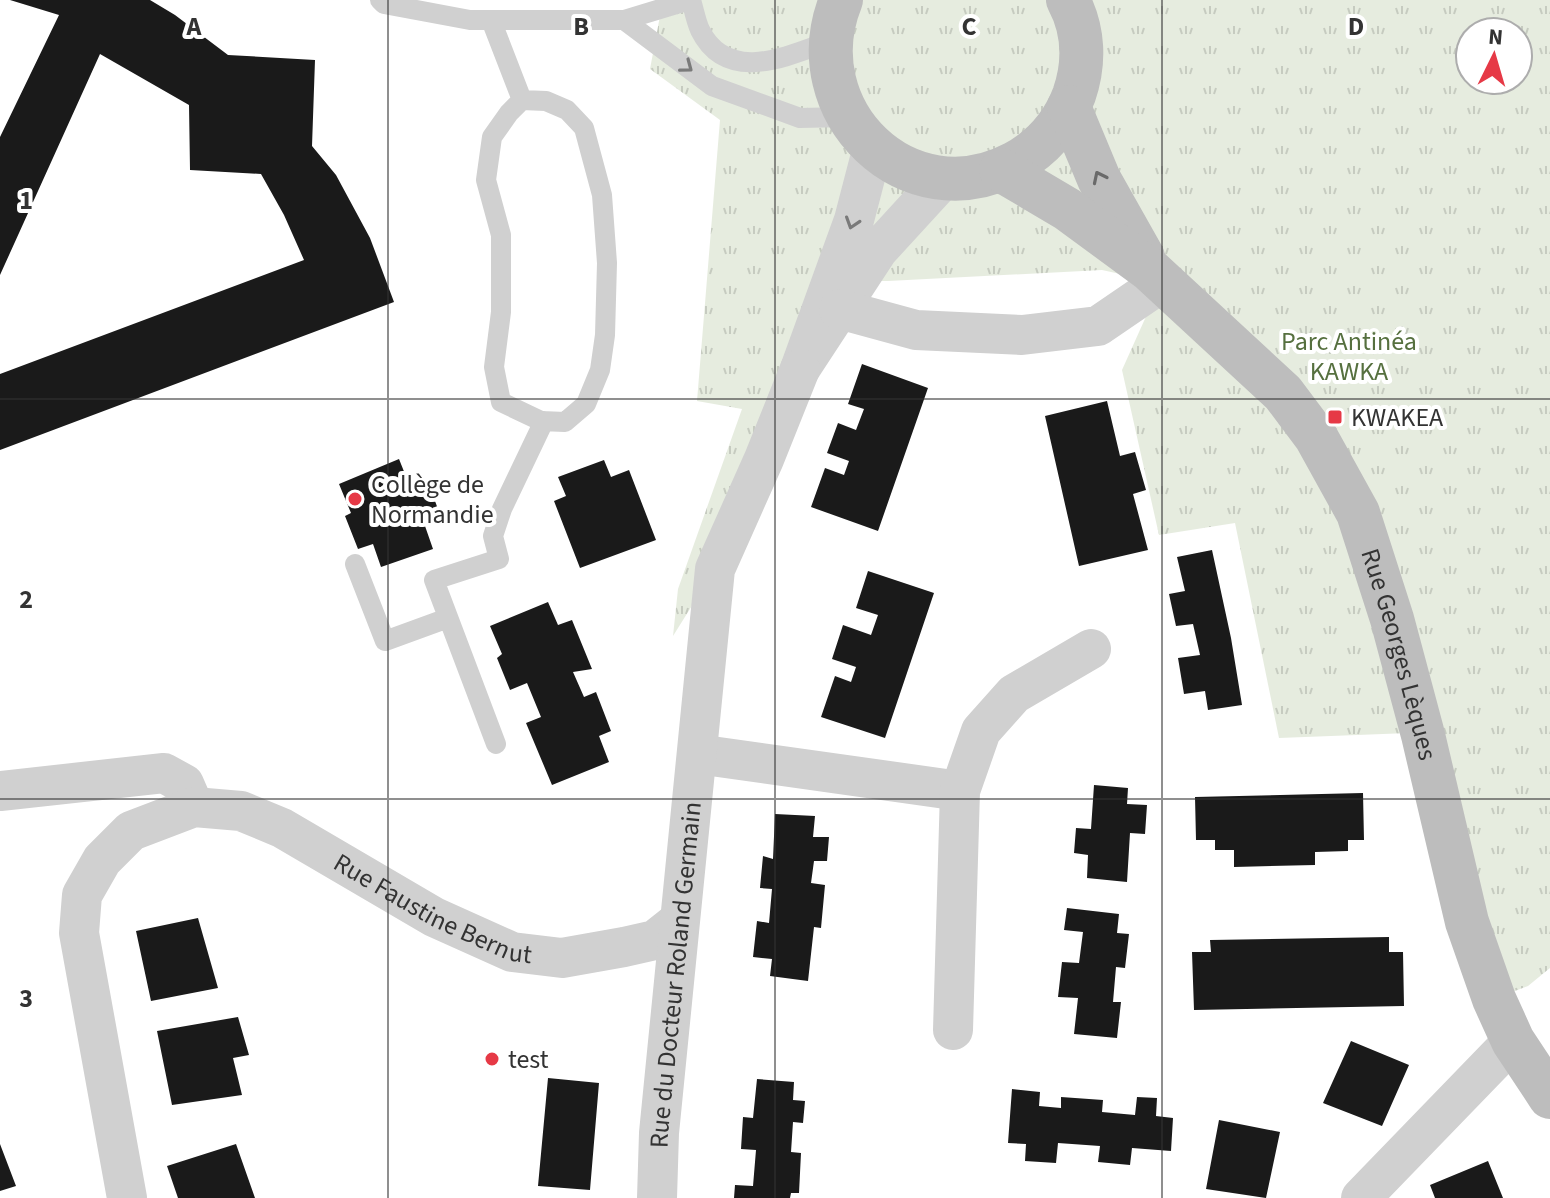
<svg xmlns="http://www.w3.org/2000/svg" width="1550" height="1198" font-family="'Source Sans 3',sans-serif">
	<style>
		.park { fill: url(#park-tufts); fill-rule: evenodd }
		.building { fill: #1a1a1a }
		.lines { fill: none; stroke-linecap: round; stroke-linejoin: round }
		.lane { stroke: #d0d0d0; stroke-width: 20 }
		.street { stroke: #d0d0d0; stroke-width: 40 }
		.secondary { stroke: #bdbdbd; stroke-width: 44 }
		.oneway { stroke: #7a7a7a }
		.oneway2 { stroke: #6a6a6a }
		.grid { fill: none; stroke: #333; stroke-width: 2; stroke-opacity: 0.55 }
		.poi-dot { fill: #e63946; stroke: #fff; stroke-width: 3 }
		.labels { text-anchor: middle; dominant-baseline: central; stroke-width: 8; stroke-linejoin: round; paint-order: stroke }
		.park-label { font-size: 26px; fill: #56703f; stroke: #fff }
		.poi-label { font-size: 26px; fill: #333; stroke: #fff; text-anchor: start }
		.street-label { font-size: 26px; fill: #333; stroke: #fff }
		.grid-label { font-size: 26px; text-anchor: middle; font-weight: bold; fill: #333; stroke: #fff; stroke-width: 8; stroke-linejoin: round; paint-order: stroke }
	</style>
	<defs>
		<pattern id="park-tufts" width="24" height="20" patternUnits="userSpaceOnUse" patternTransform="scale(2)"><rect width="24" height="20" fill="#e6ecdf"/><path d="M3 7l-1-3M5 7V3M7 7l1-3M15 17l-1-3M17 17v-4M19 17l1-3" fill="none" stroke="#c6cbc0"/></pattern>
	</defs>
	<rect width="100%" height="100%" fill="#fff"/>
	<path class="park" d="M663 0H1550V968L1528 986 1494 999 1409 733 1279 738 1235 523 1159 535 1122 370 1161 283 1102 270 888 281H832L715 569 673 636 678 589 742 409 697 401 720 120 650 69ZM1470 32H1518V80H1470Z"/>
	<path class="building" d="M10 0H150L175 15 228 55 315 60 312 146 336 175 370 238 394 302 0 450V374L304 260 284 215 261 174 190 170 189 105 100 54 0 275V137L59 15Z
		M862 364 928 388 878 531 811 507 825 468 844 475 849 461 827 453 838 423 856 430 864 409 848 404Z
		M1107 401 1120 456 1135 452 1146 490 1133 494 1148 550 1079 566 1045 416Z
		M399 459 409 484 428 482 442 520 425 526 433 549 381 567 373 544 358 549 345 516 351 513 339 484Z
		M604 460 611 477 629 470 656 540 580 568 554 501 566 496 558 477Z
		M1212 550 1231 638 1242 705 1208 710 1205 691 1184 694 1178 658 1200 655 1193 624 1176 626 1169 594 1185 591 1177 557Z
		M868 571 934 593 885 738 821 717 835 676 851 682 856 667 832 659 843 625 871 635 878 615 856 608Z
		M548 602 558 625 572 620 592 669 573 672 584 697 596 692 611 731 599 736 609 762 552 785 526 723 541 717 527 683 510 690 497 658 502 654 490 626Z
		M1094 785 1128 788 1127 804 1147 805 1145 834 1130 833 1127 882 1087 878 1088 855 1074 853 1076 828 1091 829Z
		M1363 793 1364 840H1348V851L1315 852V865L1234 867V850H1215V840H1196L1195 797Z
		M775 814 815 816 813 837H829L827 861H814L811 883 825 885 821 928 814 927 808 981 770 976 772 959 753 957 757 921 769 923 772 889 760 888 763 856 773 859Z
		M1067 908 1119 914 1117 933 1129 934 1125 968 1116 967 1113 1002H1121L1117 1038 1074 1034 1078 998 1058 997 1062 962 1079 963 1083 932 1064 930Z
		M198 918 218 988 151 1001 136 931Z
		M1389 937V952H1403L1404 1006 1194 1010 1192 952H1211L1210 940Z
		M238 1017 249 1055 233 1058 242 1095 172 1105 157 1031Z
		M1351 1041 1409 1065 1382 1126 1323 1103Z
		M548 1078 599 1083 590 1190 538 1186Z
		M757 1079 794 1082 793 1100 805 1101 803 1123 793 1122 791 1152 801 1153 799 1193H791L790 1198H734L735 1185 753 1186 756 1150 741 1149 743 1117 753 1118Z
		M1012 1089 1040 1092 1039 1106 1061 1108V1097L1103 1100 1102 1112 1135 1115 1137 1097 1157 1098 1156 1116 1173 1118 1171 1151 1132 1148 1130 1165 1098 1162 1100 1146 1058 1143 1056 1163 1025 1161 1026 1144 1008 1143Z
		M1219 1120 1280 1132 1266 1198 1206 1189Z
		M0 1144 16 1186 0 1191Z
		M236 1144 255 1198H178L167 1166Z
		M1488 1161 1503 1198H1435L1430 1185Z"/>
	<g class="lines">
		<path class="lane" d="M380 0 384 4 470 20H624L690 0
			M691 0C694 10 696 21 700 30 727 85 788 56 830 41
			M491 20 522 100
			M624 20 712 86 800 118 847 117
			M522 100 546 101 567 110 584 128 602 195 607 263 605 335 600 370 586 404 565 422 541 421 501 402 494 367 501 312V235L486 180 492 137 509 113Z
			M355 564 385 641 448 618
			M496 744 434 580 499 559 493 536 502 509 544 421"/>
		<g class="street">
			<path d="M873 147 854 220 800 369 878 250 944 178"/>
			<path d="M839 309 916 330 1022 335 1098 326 1161 283"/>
			<path d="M697 754 960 791"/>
			<path d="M0 791 164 773 184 784 194 807"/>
			<path d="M953 1030 960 791 981 731 1014 694 1091 649"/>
			<path id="s1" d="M127 1198 79 933 82 895 102 860 131 831 194 807 241 811 282 828 434 917 512 952 562 958 624 947 655 940 679 921"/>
			<path id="s2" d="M657 1198 659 1133 715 569 764 459 800 369"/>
			<path d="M1361 1198 1513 1041"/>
		</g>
		<g class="secondary">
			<path d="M841 0C796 111 908 220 1015 163 1042 148 1063 124 1074 95 1085 63 1084 30 1068 0"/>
			<path d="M1069 107 1099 179 1143 257"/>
			<path id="s3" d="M1001 170 1067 209 1150 270 1283 393 1316 437 1358 513 1392 619 1423 735 1467 922 1494 999 1513 1041 1550 1097"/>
		</g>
	</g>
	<defs><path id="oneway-chevron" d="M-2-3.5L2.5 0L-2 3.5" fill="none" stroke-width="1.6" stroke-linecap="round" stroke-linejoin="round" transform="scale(2)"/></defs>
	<g class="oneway">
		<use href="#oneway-chevron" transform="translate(687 67) rotate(37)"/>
		<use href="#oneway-chevron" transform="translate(852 223) rotate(108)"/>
	</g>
	<use class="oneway2" href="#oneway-chevron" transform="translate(1099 177) rotate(-116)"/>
	<path class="grid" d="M388 0V1198M775 0V1198M1162 0V1198M0 399H1550M0 799H1550"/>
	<g class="poi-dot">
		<rect x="1327" y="409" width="16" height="16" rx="4"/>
		<circle cx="355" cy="499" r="8"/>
		<circle cx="492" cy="1059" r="8"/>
	</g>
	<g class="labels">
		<g class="park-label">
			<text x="1349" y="341">Parc Antinéa<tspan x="1349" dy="30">KAWKA</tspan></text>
		</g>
		<g class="poi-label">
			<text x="1351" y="417">KWAKEA</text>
			<text x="371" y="484">Collège de<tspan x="371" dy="30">Normandie</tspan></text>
			<text x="508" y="1059">test</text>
		</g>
		<g class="street-label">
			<text stroke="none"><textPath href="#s3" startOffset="650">Rue Georges Lèques</textPath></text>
			<text stroke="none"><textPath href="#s1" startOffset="720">Rue Faustine Bernut</textPath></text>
			<text stroke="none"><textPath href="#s2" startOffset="224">Rue du Docteur Roland Germain</textPath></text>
		</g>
	</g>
	<g class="grid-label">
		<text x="194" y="35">A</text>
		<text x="581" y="35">B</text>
		<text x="969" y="35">C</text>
		<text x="1356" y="35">D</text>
		<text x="26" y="209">1</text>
		<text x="26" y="608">2</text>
		<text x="26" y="1007">3</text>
	</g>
	<g transform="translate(1494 56) rotate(5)"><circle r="38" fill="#ffffff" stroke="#adadad" stroke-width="2"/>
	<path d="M0-6L14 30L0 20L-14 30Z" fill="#e63946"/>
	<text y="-12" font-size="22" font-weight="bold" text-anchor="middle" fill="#333333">N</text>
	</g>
</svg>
